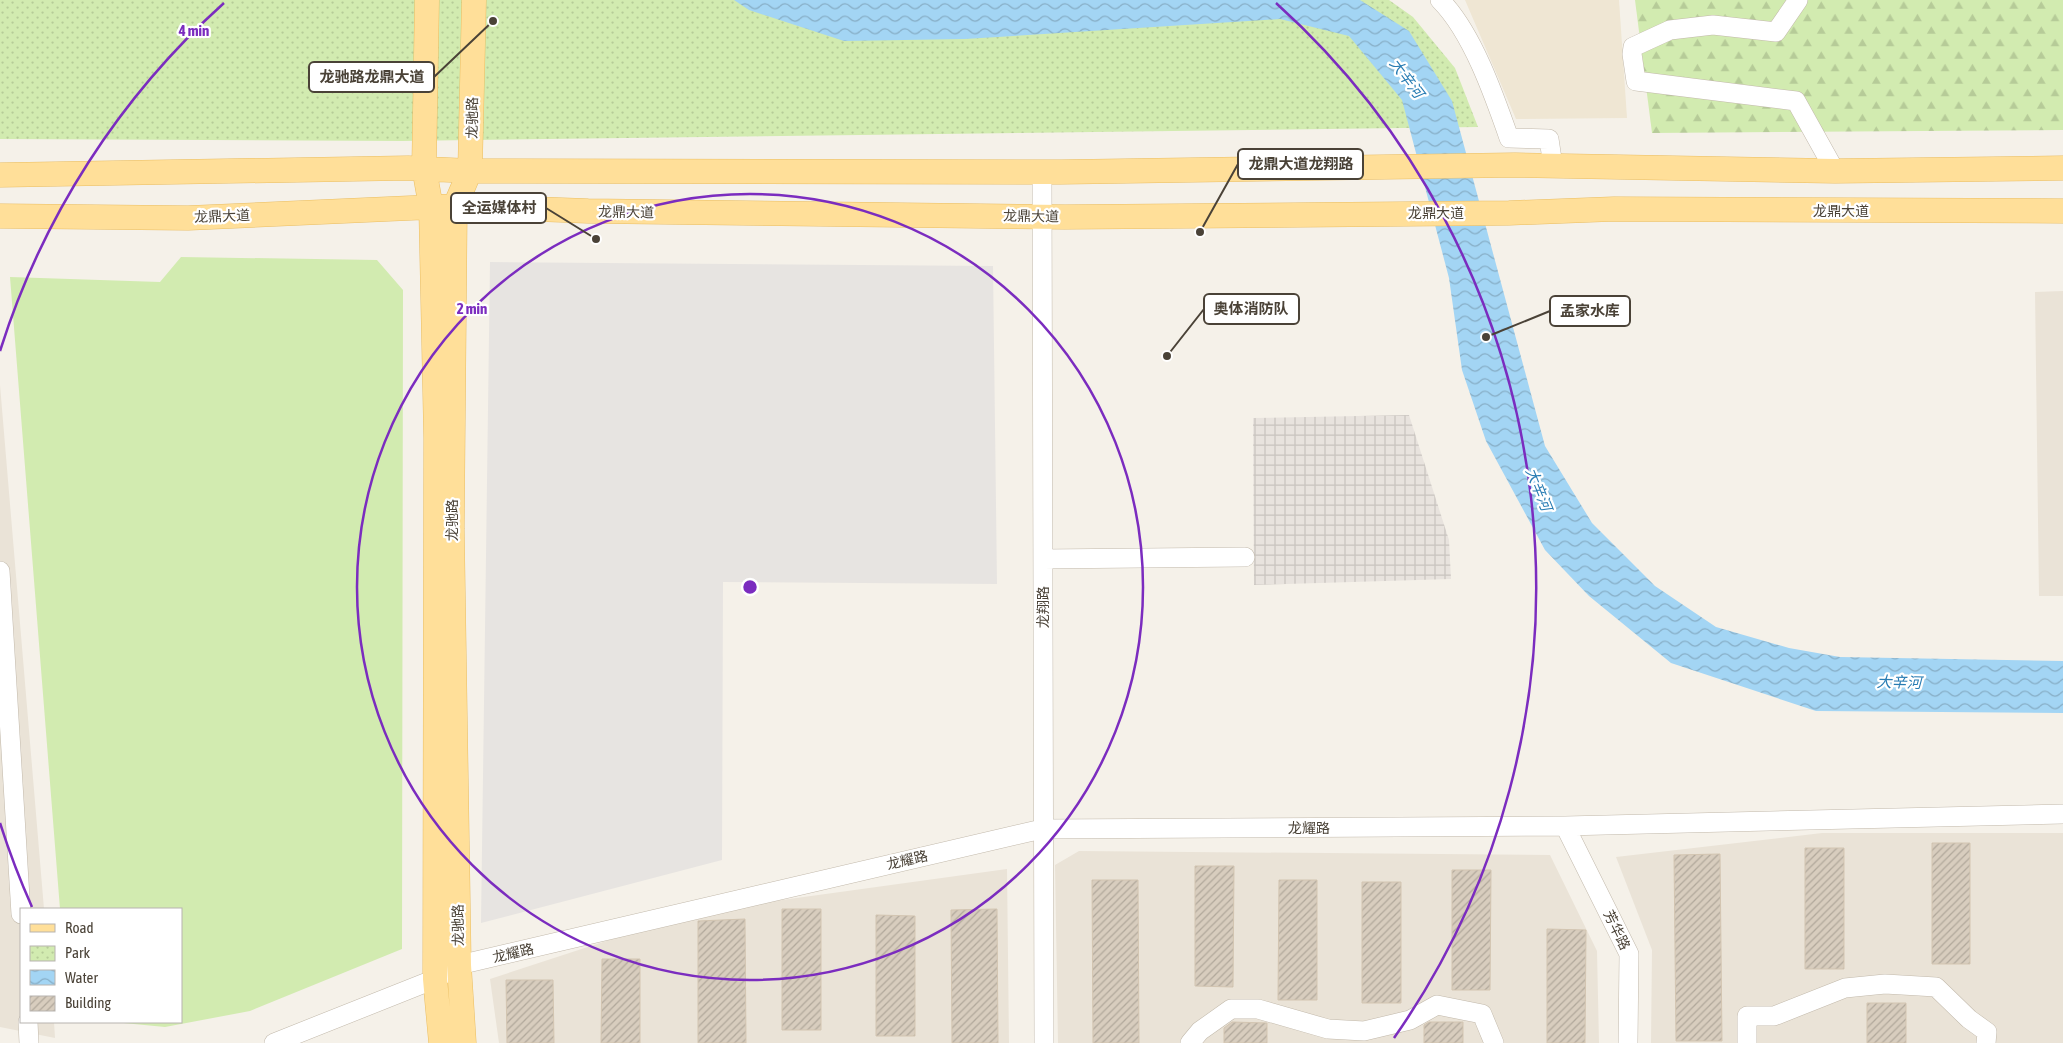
<svg xmlns="http://www.w3.org/2000/svg" width="2063" height="1043" font-family="'Asap Condensed','Noto Sans SC',sans-serif">
	<style>
		.residential { fill: #eae3d7 }
		.industrial { fill: url(#industrial-grid) }
		.education { fill: #efe6d3 }
		.green { fill: #d2ebb0 }
		.forest { fill: url(#forest-firs) }
		.park { fill: url(#park-dots) }
		.parking { fill: #e7e4e1 }
		.water { fill: url(#water-waves) }
		.building { fill: url(#building-hatch); stroke: #d3c5b1 }
		.lines { fill: none; stroke-linecap: round; stroke-linejoin: round }
		.minor-casing { stroke: #c2b9ab; stroke-width: 20 }
		.major-casing { stroke: #eabe63; stroke-width: 25 }
		.minor { stroke: #fff; stroke-width: 19 }
		.major { stroke: #ffdf99; stroke-width: 24 }
		.ring { fill: none; stroke: #7b2cbf; stroke-width: 2.5 }
		.labels { text-anchor: middle; dominant-baseline: central; stroke-width: 4.5; stroke-linejoin: round; paint-order: stroke }
		.street-label { font-size: 14px; fill: #4a4237; stroke: #fff }
		.water-label { font-size: 15px; font-style: italic; fill: #287cb3; stroke: #fff }
		.centre { fill: #7b2cbf; stroke: #fff; stroke-width: 2.5 }
		.ring-label { font-size: 15px; text-anchor: middle; font-weight: bold; fill: #7b2cbf; stroke: #fff; stroke-width: 4.5; stroke-linejoin: round; paint-order: stroke }
		.leader { fill: none; stroke: #4a4237; stroke-width: 2 }
		.callout-dot { fill: #4a4237; stroke: #fff; stroke-width: 2 }
		.callout { fill: #fff; stroke: #4a4237; stroke-width: 2 }
		.callout-label { font-size: 15px; text-anchor: middle; font-weight: bold; fill: #4a4237 }
	</style>
	<defs>
		<pattern id="industrial-grid" width="8" height="8" patternUnits="userSpaceOnUse" patternTransform="scale(1.25)"><rect width="8" height="8" fill="#e8e3de"/><path d="M0 4h8M4 0v8" fill="none" stroke="#c8c4bf"/></pattern>
		<pattern id="forest-firs" width="22" height="20" patternUnits="userSpaceOnUse" patternTransform="scale(1.25)"><rect width="22" height="20" fill="#d2ebb0"/><path d="M5 1l3.5 6h-7zM16 11l3.5 6h-7z" fill="#b6cb98"/></pattern>
		<pattern id="park-dots" width="8" height="8" patternUnits="userSpaceOnUse" patternTransform="scale(1.25)"><rect width="8" height="8" fill="#d2ebb0"/><path d="M2 2h.1M6 6h.1" fill="none" stroke="#b6cb98" stroke-width="1.8" stroke-linecap="round"/></pattern>
		<pattern id="water-waves" width="16" height="10" patternUnits="userSpaceOnUse" patternTransform="scale(1.25)"><rect width="16" height="10" fill="#a3d5f4"/><path d="M0 5q4-4 8 0t8 0" fill="none" stroke="#87aec6"/></pattern>
		<pattern id="building-hatch" width="6" height="6" patternUnits="userSpaceOnUse" patternTransform="scale(1.25)"><rect width="6" height="6" fill="#d8cdbe"/><path d="M-1 1l2-2M0 6l6-6M5 7l2-2" fill="none" stroke="#b1a89b"/></pattern>
	</defs>
	<rect width="100%" height="100%" fill="#f5f1e9"/>
	<path class="residential" d="M2063 291V596H2039L2035 292Z
		M0 385 44 909H21V1022H54L55 1038 0 1027Z
		M1822 833H2063V1043H1651L1652 950 1616 857Z
		M1079 851 1550 855 1597 951 1599 1043H1058L1055 865Z
		M1007 869 1009 1043H499L490 979 695 912Z"/>
	<path class="industrial" d="M1409 415 1449 540 1451 579 1254 585 1253 418Z"/>
	<path class="education" d="M1465 0H1619L1627 118 1516 119Z"/>
	<path class="green" d="M181 257 377 260 403 290 402 949 250 1011 165 1027 113 1022H181V909H60L10 277 160 282Z"/>
	<path class="forest" d="M1635 0H2063V130L1652 133Z"/>
	<path class="park" d="M0 0H1389L1413 17 1455 68 1478 127 402 141 0 139Z"/>
	<path class="parking" d="M490 262 993 266 997 584 723 582 722 860 481 923Z"/>
	<path class="water" d="M734 0H1360L1409 31 1452 101 1545 446 1592 523 1655 586 1716 627 1789 648 1840 657 2063 661V713L1816 711 1671 663 1589 596 1545 550 1486 441 1462 370 1449 278 1402 100 1349 36 1280 19 965 39 844 41 749 10Z"/>
	<path class="building" d="M1932 843H1970V964H1932Z
		M1805 848H1844V969H1805Z
		M1720 854 1722 1041H1676L1674 855Z
		M1195 866H1234L1233 987 1195 986Z
		M1452 870H1491L1490 990H1452Z
		M1092 880H1138L1139 1043H1093Z
		M1279 880H1317V1000H1278Z
		M1362 882H1401V1003H1362Z
		M782 909H821V1030H782Z
		M997 909 998 1043H952L951 910Z
		M876 915 915 916V1036H876Z
		M745 919 746 1043H698V921Z
		M1547 929 1586 930 1585 1043H1547Z
		M602 959H640V1043H601Z
		M506 980H553L554 1043H507Z
		M1867 1003H1906V1043H1867Z
		M1232 1022 1267 1023V1043H1224V1028Z
		M1429 1022H1463V1043H1424V1025Z"/>
	<g class="lines">
		<defs>
			<path id="minor" d="M1440 0C1472 32 1494 95 1509 138L1549 139 1553 166
				M1798 0 1776 32 1713 25 1670 30 1633 47 1632 54 1636 81 1796 101 1835 171
				M1042 172 1044 1043
				M1043 559 1245 557
				M0 571 21 914
				M1565 826 1629 954 1628 1043
				M28 1022 29 1043
				M274 1043 435 979 459 965 1042 829 1565 826 2063 814
				M1190 1043 1200 1031 1231 1009H1258L1328 1029 1364 1031 1410 1020 1437 1005 1482 1014 1494 1043
				M1747 1043V1016H1774L1845 988 1885 984 1936 987 1969 1019 1987 1032 1986 1043"/>
			<path id="major" d="M427 0 424 168 431 207 436 438 435 979 441 1043
				M0 175 408 168 470 171 1061 172 1515 165 1835 171 2063 168
				M0 216 188 218 455 206 588 211 1065 217 1509 213 1614 209 2063 211
				M464 1043 459 965 452 529 455 206 470 171 474 0"/>
		</defs>
		<use href="#minor" class="minor-casing"/>
		<use href="#major" class="major-casing"/>
		<use href="#minor" class="minor"/>
		<use href="#major" class="major"/>
	</g>
	<g class="ring">
		<circle cx="750" cy="587" r="393"/>
		<path d="M32 907A786 786 0 0 1 0 823M0 351A786 786 0 0 1 224 3M1276 3A786 786 0 0 1 1394 1038"/>
	</g>
	<g class="labels">
		<g class="street-label">
			<text transform="translate(472 118) rotate(-89)">龙驰路</text>
			<text x="1841" y="211">龙鼎大道</text>
			<text transform="translate(626 212) rotate(1)">龙鼎大道</text>
			<text x="1436" y="213">龙鼎大道</text>
			<text transform="translate(222 216) rotate(-2)">龙鼎大道</text>
			<text transform="translate(1031 216) rotate(1)">龙鼎大道</text>
			<text transform="translate(452 520) rotate(-90)">龙驰路</text>
			<text transform="translate(1043 607) rotate(-90)">龙翔路</text>
			<text x="1309" y="828">龙耀路</text>
			<text transform="translate(907 860) rotate(-13)">龙耀路</text>
			<text transform="translate(458 925) rotate(-91)">龙驰路</text>
			<text transform="translate(1617 930) rotate(64)">芳华路</text>
			<text transform="translate(513 953) rotate(-13)">龙耀路</text>
		</g>
		<g class="water-label">
			<text transform="translate(1407 78) rotate(53)">大辛河</text>
			<text transform="translate(1539 489) rotate(68)">大辛河</text>
			<text transform="translate(1899 682) rotate(1)">大辛河</text>
		</g>
	</g>
	<circle cx="750" cy="587" r="8" class="centre"/>
	<g class="ring-label">
		<text x="194" y="36">4 min</text>
		<text x="472" y="314">2 min</text>
	</g>
	<path class="leader" d="M493 21L434 77M1200 232L1238 164M596 239L546 208M1167 356L1204 309M1486 337L1550 311"/>
	<g class="callout-dot">
		<circle cx="493" cy="21" r="5"/>
		<circle cx="1200" cy="232" r="5"/>
		<circle cx="596" cy="239" r="5"/>
		<circle cx="1167" cy="356" r="5"/>
		<circle cx="1486" cy="337" r="5"/>
	</g>
	<g class="callout">
		<rect x="309" y="62" width="125" height="30" rx="5"/>
		<rect x="1238" y="149" width="125" height="30" rx="5"/>
		<rect x="451" y="193" width="95" height="30" rx="5"/>
		<rect x="1204" y="294" width="95" height="30" rx="5"/>
		<rect x="1550" y="296" width="80" height="30" rx="5"/>
	</g>
	<g class="callout-label">
		<text x="372" y="82">龙驰路龙鼎大道</text>
		<text x="1301" y="169">龙鼎大道龙翔路</text>
		<text x="499" y="213">全运媒体村</text>
		<text x="1251" y="314">奥体消防队</text>
		<text x="1590" y="316">孟家水库</text>
	</g>
	<rect x="20" y="908" width="162" height="115" fill="#ffffff" stroke="#b7b3af"/>
	<rect x="30" y="924" width="25" height="8" fill="#ffdf99" stroke="#b7b3af"/>
	<text x="65" y="933" font-size="15" fill="#4a4237">Road</text>
	<rect x="30" y="946" width="25" height="15" fill="url(#park-dots)" stroke="#b7b3af"/>
	<text x="65" y="958" font-size="15" fill="#4a4237">Park</text>
	<rect x="30" y="970" width="25" height="15" fill="url(#water-waves)" stroke="#b7b3af"/>
	<text x="65" y="983" font-size="15" fill="#4a4237">Water</text>
	<rect x="30" y="996" width="25" height="15" fill="url(#building-hatch)" stroke="#b7b3af"/>
	<text x="65" y="1008" font-size="15" fill="#4a4237">Building</text>
</svg>
